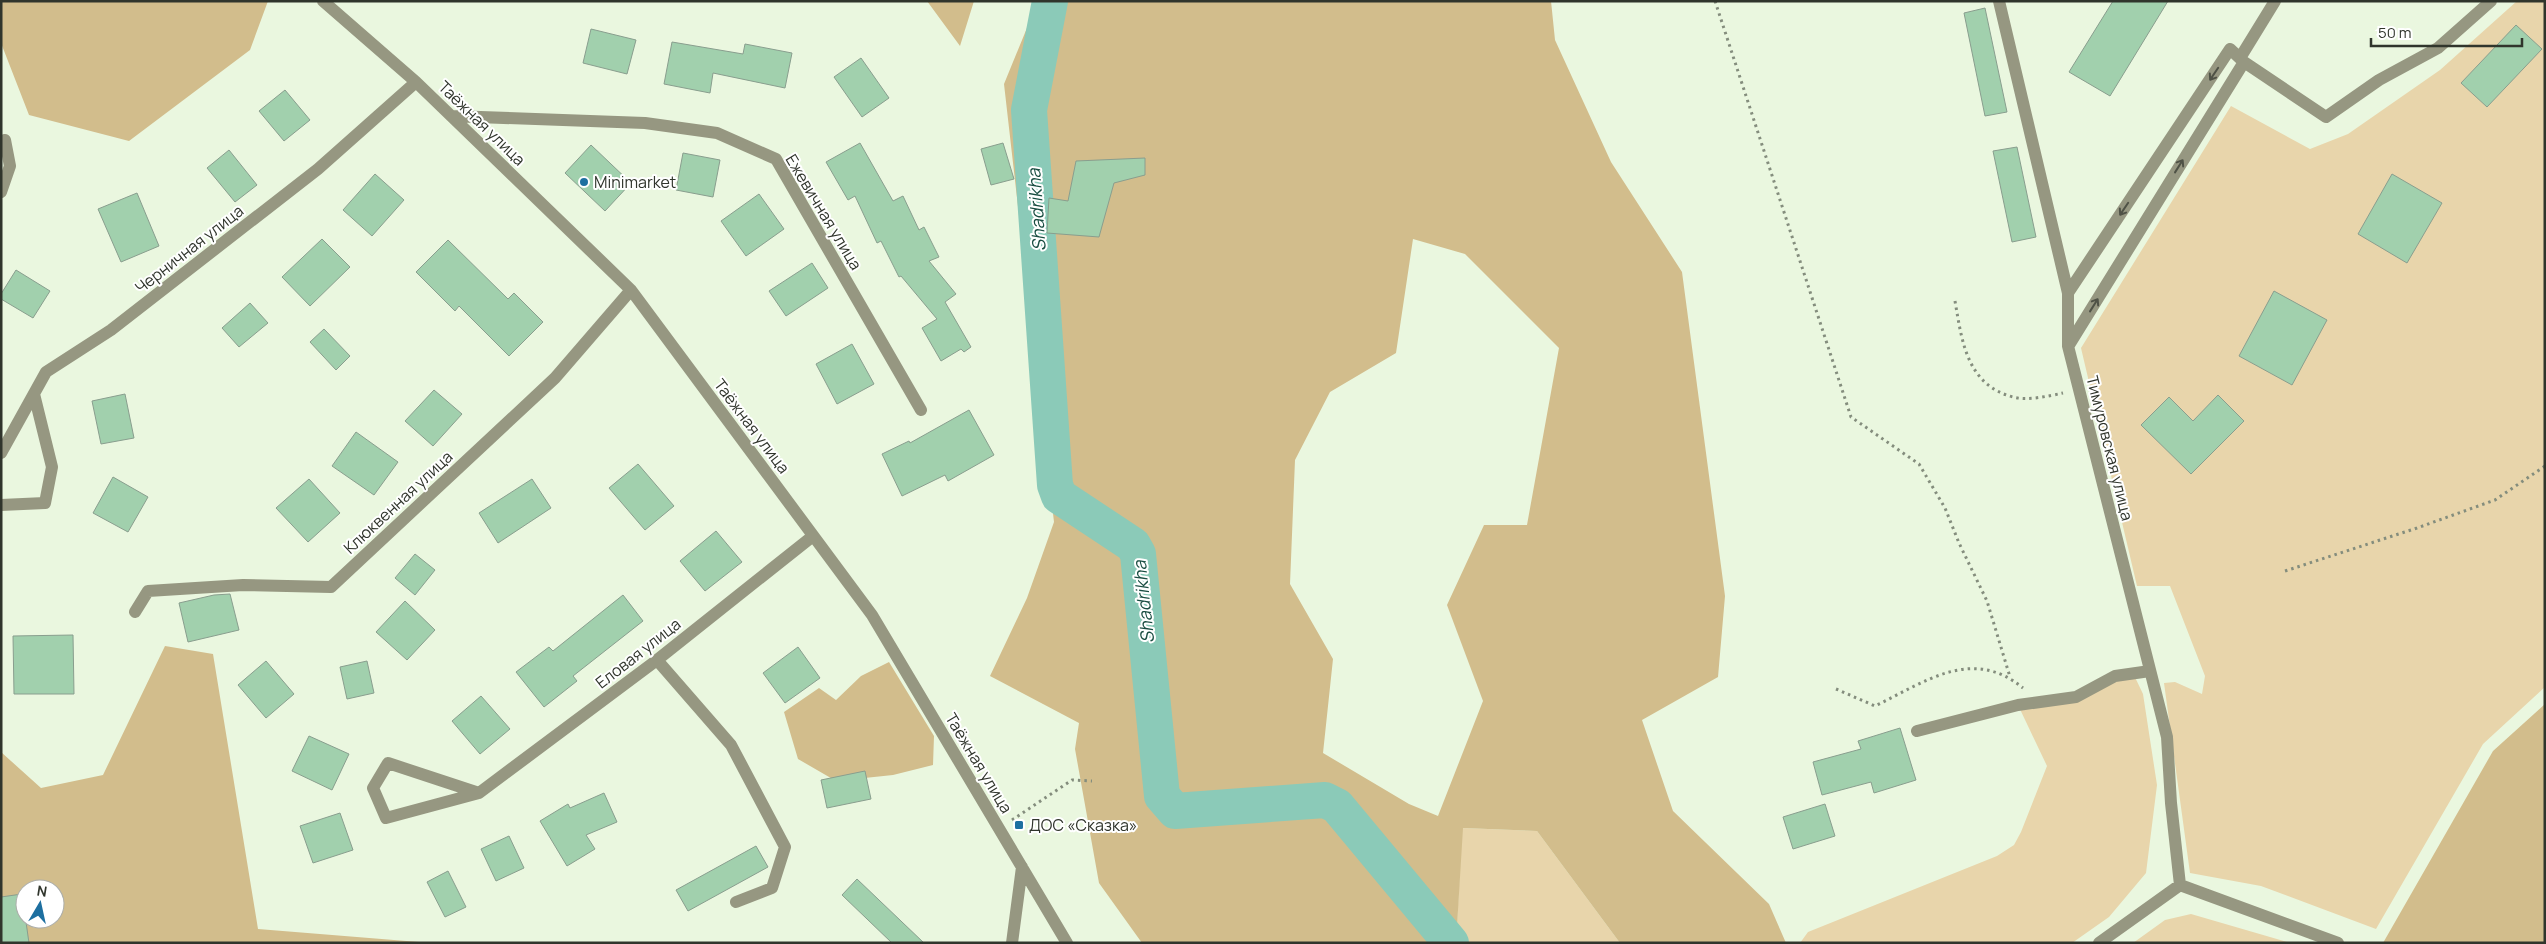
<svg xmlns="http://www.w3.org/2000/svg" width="2546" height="944" font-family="Manrope,sans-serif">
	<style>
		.green { fill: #e8d5ab }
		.forest { fill: #d2bd8c; fill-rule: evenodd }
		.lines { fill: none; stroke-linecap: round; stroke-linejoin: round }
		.river { stroke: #8bcab8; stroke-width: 36 }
		.building { fill: #a1d0ad; stroke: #899e8e }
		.path { stroke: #848d7d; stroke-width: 3; stroke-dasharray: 2.5 4; stroke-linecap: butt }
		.minor { stroke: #969781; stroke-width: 12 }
		.oneway { stroke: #4f5246 }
		.poi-dot { fill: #1d6fa0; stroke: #fff; stroke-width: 2 }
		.labels { text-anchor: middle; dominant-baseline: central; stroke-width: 4; stroke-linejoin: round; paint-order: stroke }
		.street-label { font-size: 16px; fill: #30352c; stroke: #fff }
		.poi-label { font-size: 16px; fill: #30352c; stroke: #fff; text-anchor: start }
		.water-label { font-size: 18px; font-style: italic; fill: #194d41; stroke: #fff }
	</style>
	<rect width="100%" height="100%" fill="#eaf7df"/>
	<path class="green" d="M2517 1H2545V687L2483 744 2376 929 2261 886 2190 873 2164 683 2175 682 2202 694 2205 676 2170 586H2137L2081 348 2231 106 2310 149 2348 134 2440 70Z
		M2133 673 2143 694 2157 785 2146 873 2109 917 2072 943H1800L1808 932 1997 856 2014 845 2021 832 2047 766 2018 705 2075 697Z
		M1462 828 1537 831 1620 943H1456Z
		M2191 914 2291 943H2133L2165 920Z"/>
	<path class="forest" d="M1 1H268L250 50 129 141 29 115 1 43Z
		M927 1H974L960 46Z
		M1038 1H1551L1555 40 1611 162 1682 272 1725 596 1718 677 1642 720 1673 811 1769 904 1786 943H1620L1537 831 1463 828 1456 943H1142L1099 883 1075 749 1079 723 990 676 1027 598 1054 522 1004 84ZM1413 239 1465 254 1559 348 1527 525H1484L1447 605 1483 701 1438 816 1409 804 1323 753 1333 659 1290 584 1295 460 1330 392 1396 353Z
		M165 646 213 654 258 929 431 943H1V752L41 788 103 775ZM25 889H55V919H25Z
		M889 662 934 736 933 765 893 775 836 781 798 759 784 712 819 688 836 700 861 676Z
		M2545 704V943H2383L2493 751Z"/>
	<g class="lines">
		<path class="river" d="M1050 1 1029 110 1055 485 1059 496 1133 545 1138 554 1162 796 1175 811 1325 800 1337 806 1451 943"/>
	</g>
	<path class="building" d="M2113 1H2168L2110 96 2069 72Z
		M1985 8 2007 112 1985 116 1964 13Z
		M2516 25 2542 49 2487 107 2461 83Z
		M591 29 636 40 627 74 583 63Z
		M672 42 743 54 745 44 792 53 785 88 713 73 710 93 664 84Z
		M861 58 889 98 862 117 834 77Z
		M285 90 310 120 284 141 259 111Z
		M860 143 893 201 903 196 919 230 924 227 939 257 929 261 956 294 945 302 971 347 964 352 961 349 941 361 922 328 937 319 901 276 899 277 881 241 877 243 855 196 848 200 826 162Z
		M1003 143 1014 179 991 185 981 149Z
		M591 145 631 183 605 211 565 173Z
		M2017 147 2036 237 2012 242 1993 151Z
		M229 150 257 185 235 202 207 168Z
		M683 153 720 160 713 197 676 190Z
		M1145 158V175L1114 183 1099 237 1047 233 1049 198 1068 201 1076 161Z
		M375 174 404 200 372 236 343 210Z
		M2392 174 2442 203 2407 263 2358 234Z
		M137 193 159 246 121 262 98 209Z
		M759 194 784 229 746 256 721 221Z
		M322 239 350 267 310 306 282 277Z
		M448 240 508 299 514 293 543 322 509 356 459 306 455 311 416 272Z
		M812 263 828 288 786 316 769 291Z
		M16 270 50 291 33 318 1 299V294Z
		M2274 291 2327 320 2292 385 2239 356Z
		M250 303 268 323 239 347 222 328Z
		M324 329 350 356 336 370 310 342Z
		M852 344 874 384 837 404 816 364Z
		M434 390 462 414 433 446 405 421Z
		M125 394 134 438 101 444 92 401Z
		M2218 395 2244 421 2191 474 2141 425 2169 397 2193 421Z
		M969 410 994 455 948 481 945 475 902 496 882 454 909 441 910 443Z
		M356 432 398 462 374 495 332 466Z
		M638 464 674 506 645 530 609 488Z
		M113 477 148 497 128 532 93 513Z
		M309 479 340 513 308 542 276 508Z
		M532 479 551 508 498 543 479 513Z
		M716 531 742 562 705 591 680 561Z
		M415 554 435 570 415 595 395 578Z
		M230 594 239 630 188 642 179 603 214 595Z
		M623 595 643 621 573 676 577 681 544 707 516 672 549 647 553 651Z
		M405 601 435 630 407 660 376 632Z
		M73 635 74 694H14L13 636Z
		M798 647 820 678 785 703 763 673Z
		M266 661 294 694 266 718 238 685Z
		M367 661 374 693 347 699 340 667Z
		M481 696 510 729 480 754 452 721Z
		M1900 728 1916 780 1874 793 1871 782 1822 795 1813 762 1861 749 1858 741Z
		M309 736 349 754 332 790 292 771Z
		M865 771 871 799 827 808 821 780Z
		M604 793 617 822 586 835 595 849 567 866 540 821 568 804 570 808Z
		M1825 804 1835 836 1793 849 1783 817Z
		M340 813 353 850 313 863 300 826Z
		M509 836 524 868 496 881 481 849Z
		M756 846 768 867 688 911 676 890Z
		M448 871 466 907 445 917 427 882Z
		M857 879 924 943H892L842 895Z
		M22 894 29 943H1V897Z"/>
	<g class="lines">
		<path class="path" d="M1715 1 1851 417 1919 464 1945 508 1959 543 1987 601 2010 677
			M1955 301C1962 342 1967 385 2013 397 2027 401 2049 396 2063 393
			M2285 571 2417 528 2495 500 2545 466
			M1836 689 1875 706C1925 682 1972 646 2023 688
			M1012 820 1072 780 1092 781"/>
		<path class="minor" d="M323 1 416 82 631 290 872 615 1067 943
			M1999 1 2068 293V346L2167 737 2171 803 2180 885
			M2240 58 2275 1
			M451 116 645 123 717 133 776 159 921 410
			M1 192 10 166 5 140
			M2068 293 2230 49 2244 62 2326 117 2379 80 2438 48 2491 1
			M2069 345 2244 62
			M1 453 46 372 111 330 318 169 416 82
			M1 505 45 503 52 467 34 394
			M135 612 148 591 243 585 331 587 555 378 631 290
			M657 660 731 745 785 847 772 888 736 902
			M1917 731 2018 705 2076 697 2115 676 2150 671
			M479 793 386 818 373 788 388 763 479 793 657 660 813 536
			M2180 885 2338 943
			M1012 943 1022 867
			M2099 943 2180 885"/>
	</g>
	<defs><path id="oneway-shaft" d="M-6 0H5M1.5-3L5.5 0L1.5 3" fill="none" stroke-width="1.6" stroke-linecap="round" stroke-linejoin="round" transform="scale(1.25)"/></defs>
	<g class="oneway">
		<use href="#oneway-shaft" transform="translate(2214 74) rotate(124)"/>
		<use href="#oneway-shaft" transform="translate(2179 166) rotate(-58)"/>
		<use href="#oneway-shaft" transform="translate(2124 209) rotate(124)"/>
		<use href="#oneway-shaft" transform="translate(2094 305) rotate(-58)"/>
	</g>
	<g class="poi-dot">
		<circle cx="584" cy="182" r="5"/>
		<rect x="1014" y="820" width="10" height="10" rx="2.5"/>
	</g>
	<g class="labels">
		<g class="street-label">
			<text transform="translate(482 123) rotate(44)">Таёжная улица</text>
			<text transform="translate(824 212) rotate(59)">Ежевичная улица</text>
			<text transform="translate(189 249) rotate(-38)">Черничная улица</text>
			<text transform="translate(752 426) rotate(53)">Таёжная улица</text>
			<text transform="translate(2110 448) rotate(76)">Тимуровская улица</text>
			<text transform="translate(398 502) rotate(-43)">Клюквенная улица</text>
			<text transform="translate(638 653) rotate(-38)">Еловая улица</text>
			<text transform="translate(979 763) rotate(59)">Таёжная улица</text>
		</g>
		<g class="poi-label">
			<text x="594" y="182">Minimarket</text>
			<text x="1029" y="825">ДОС «Сказка»</text>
		</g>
		<g class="water-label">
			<text transform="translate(1036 210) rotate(-94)">Shadrikha</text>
			<text transform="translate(1143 602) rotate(-96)">Shadrikha</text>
		</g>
	</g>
	<rect width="2546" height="944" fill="none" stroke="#30352c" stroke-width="5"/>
	<g transform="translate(40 904) rotate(9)"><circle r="24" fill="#ffffff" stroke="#acaeab"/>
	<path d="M0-4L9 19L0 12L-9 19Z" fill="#1d6fa0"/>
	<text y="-8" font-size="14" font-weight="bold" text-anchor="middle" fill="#30352c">N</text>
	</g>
	<path d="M2371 38v8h151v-8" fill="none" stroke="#30352c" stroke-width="2.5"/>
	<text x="2378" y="38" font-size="15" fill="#30352c" stroke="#ffffff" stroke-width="4" paint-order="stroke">50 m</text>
</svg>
